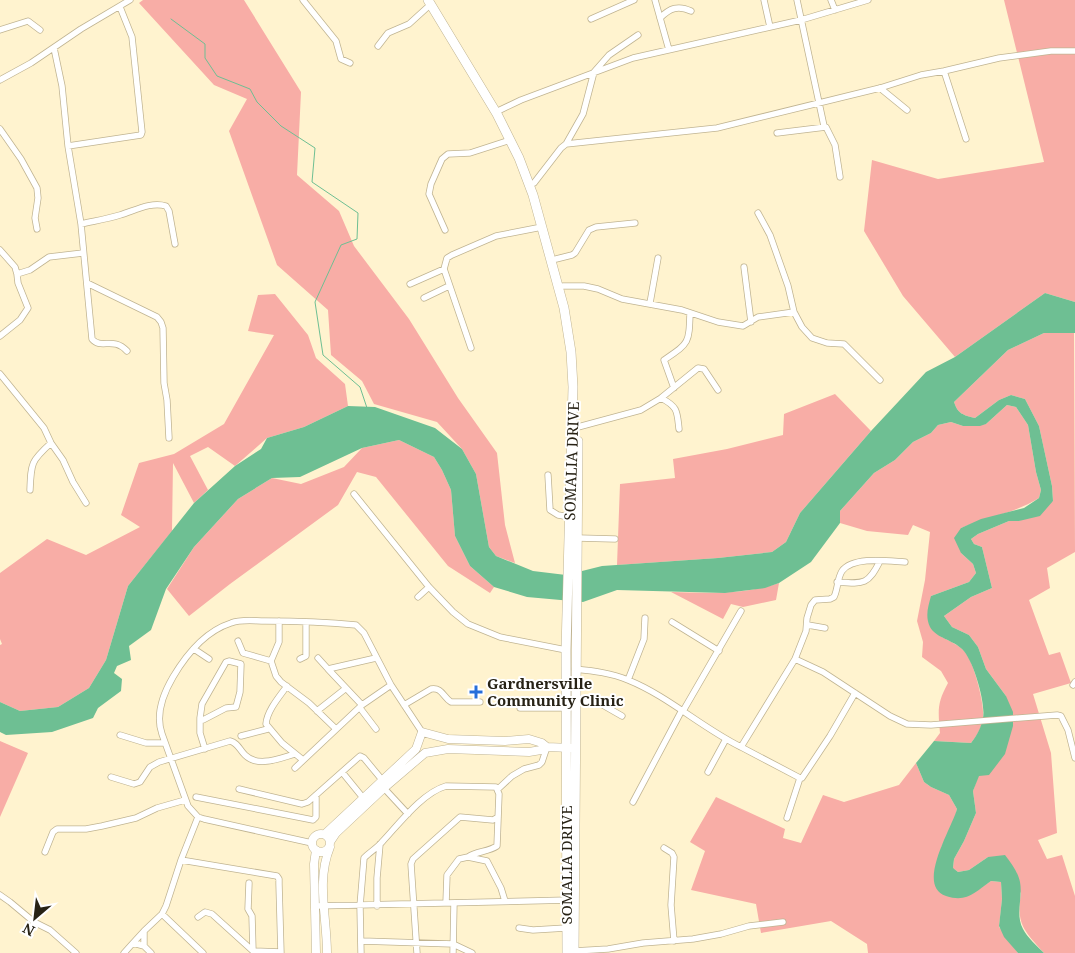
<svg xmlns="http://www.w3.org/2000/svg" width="1075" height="953" font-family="'Noto Serif',serif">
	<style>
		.green { fill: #f8ada6 }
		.water { fill: #6ebf93 }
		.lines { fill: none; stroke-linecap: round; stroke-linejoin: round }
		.stream { stroke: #6ebf93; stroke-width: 1 }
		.street-casing { stroke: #c0b492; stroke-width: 7 }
		.secondary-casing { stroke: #c0b492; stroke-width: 9 }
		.primary-casing { stroke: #c0b492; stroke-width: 10 }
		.street { stroke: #fff; stroke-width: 5.5 }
		.secondary { stroke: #fff; stroke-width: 8 }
		.primary { stroke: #fff; stroke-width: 9 }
		.poi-dot { fill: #266eda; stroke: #fff; stroke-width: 2 }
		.labels { text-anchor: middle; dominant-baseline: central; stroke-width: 4; stroke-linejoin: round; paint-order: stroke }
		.street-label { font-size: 15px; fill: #272215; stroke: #fff }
		.poi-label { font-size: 15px; font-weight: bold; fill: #272215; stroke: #fff; text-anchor: start }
	</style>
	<rect width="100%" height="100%" fill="#fff3cf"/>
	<path class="green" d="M143 0H244L301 92 297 175 339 211 354 246 409 319 458 398 497 453 505 525 515 563 496 556 489 547 476 474 462 449 437 422 374 404 362 381 331 355 328 310 277 265 229 131 247 99 214 85 139 3Z
		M1004 0H1075V302L1045 293 955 357 903 296 864 231 872 160 938 179 1044 162Z
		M275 294 308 335 316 358 345 384 348 406 304 427 267 438 235 466 208 447 190 456 208 490 194 503 173 463 172 531 128 586 106 660 89 688 58 707 20 711 0 702V645L2 644 0 639V573L47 539 86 555 140 527 121 515 139 463 174 454 224 424 274 335 248 331 258 295Z
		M1074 332 1075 552 1047 568 1050 588 1029 600 1049 655 1060 652 1071 683 1033 694 1051 753 1057 833 1038 840 1047 859 1062 855 1075 896V953H1044C1024 930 1016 925 1021 893L988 857 969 870 958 872 953 868 954 859 964 841 976 813 973 791 1006 696 986 669 978 647 969 635 952 627 944 616 971 597 992 588 982 547 974 544 971 539 978 534 1009 521H1019L1053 501 1052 486 1039 426 1025 399 1011 395 999 400 975 418C963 415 958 414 954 402L1008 350 1044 333Z
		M835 394 871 431 800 513 786 542 772 552 718 558 617 565 620 484 675 478 673 459 727 449 783 435 784 414Z
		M1007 405 1016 407 1028 425 1036 472 1041 490 1039 498C1015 513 987 517 961 528V553L973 564 976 573 969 582 931 596 940 636C949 641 960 645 966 653 974 664 985 705 983 718 982 728 977 735 971 743L934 741 940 733C938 710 937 703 948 683L941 671 922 657 923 642 917 621 925 580 930 532 913 525 908 535 867 531 840 523V511L874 473 895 460 913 442 931 433 938 425 951 422 963 426 986 424Z
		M399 440 434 457 442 470 451 490 455 536 470 566 494 587 490 593 448 566 376 477 357 472 338 505 230 584 189 616 167 589 194 547 238 499 272 478 301 484 344 467 362 448Z
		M779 583 776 600 743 607 731 604 723 619 671 592C707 593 744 595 779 583Z
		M0 741 28 753 0 817Z
		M916 763 924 782 931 787 949 795 957 809 954 822 941 848 970 895 991 881 1001 882 1002 899 999 927 1018 953H868L867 944 831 921 761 933 756 904 691 890 705 851 690 842 716 797 785 829 783 838 801 843 823 795 844 802 899 785Z"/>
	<path class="water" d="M1045 293 1075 302V333H1044L1008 350 954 402C958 414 963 415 975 418L999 400 1011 395 1025 399 1039 426 1052 486 1053 501 1040 516 1019 521H1009L978 534 971 539 974 544 982 547 992 588 971 597 944 616 952 627 969 635 978 647 986 669 1006 696 1013 712V726L1005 754 989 775 979 776 973 791 976 813 964 841 954 859 953 868 958 872 969 870 988 857 1005 855C1011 863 1018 872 1020 882 1023 898 1015 914 1023 929 1027 937 1037 946 1044 953H1018L1004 937 999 926 1002 899 1001 882 991 881C975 892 967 903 946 896 915 886 952 828 957 809L949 795 931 787 924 782 916 763 934 741 971 743C977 735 981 728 983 718 986 703 973 659 962 649 953 640 936 638 930 627 925 616 928 607 931 596L969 582 976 573 973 564 961 553 954 538 961 528 981 519 1024 508 1039 498 1041 490 1036 472 1028 425 1016 407 1007 405 986 424 980 426H963L951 422 938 425 931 433 913 442 895 460 874 473 840 511V523L811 562 779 583 765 588 725 593 617 590 583 602 527 597 494 587 470 566 455 536 451 490 442 470 434 457 399 440 362 448 300 477 272 478 238 499 194 547 166 589 151 630 129 646 131 660 117 666 114 673 122 679 121 691 98 708 93 718 52 732 6 735 0 732V702L20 711 58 707 89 688 106 660 128 586 194 503 235 466 261 449 267 438 304 427 348 406 375 407 435 428 462 449 476 474 489 547 496 556 533 571 566 575 602 566 718 558 772 552 786 542 800 513 871 431 926 372 955 357Z"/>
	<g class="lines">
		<path class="stream" d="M171 19 205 44V58L217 76 250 89 257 102 281 126 315 148 312 182 358 213 357 239 341 245 315 302 323 355 360 387 367 408"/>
		<defs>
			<path id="street" d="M303 0 336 41 341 59 350 63
				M655 0 669 50
				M764 0 770 27
				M797 0 824 126
				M831 0 835 10
				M660 18C670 8 678 5 691 11
				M591 19 634 0
				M0 30 28 21 40 30
				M378 46 388 33 409 24 431 4
				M54 48 62 86 68 146 81 224 92 339C101 350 113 336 127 351
				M944 71 966 139
				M0 80 31 63 81 29 130 0
				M880 88 907 110
				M500 110 521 100 633 58 801 20 868 0
				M0 129 21 159 37 188 38 198 35 218 37 229
				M777 133 826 127 835 145 840 177
				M566 144 583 114 594 72 609 55 638 35
				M68 146 141 135 142 132 132 37 120 7
				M529 185 534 183 561 148 566 144 717 128 880 88 921 75 944 71 999 58 1051 51H1075
				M758 213 770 235 788 286 794 312 802 327 812 338 827 343 844 344 880 380
				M81 224C94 221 107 219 120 215 134 211 151 201 166 206L169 211 175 244
				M445 230 429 194 431 184 442 159 448 154 470 153 510 140
				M0 250 15 267 17 274 18 283 28 308 20 320 0 336
				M556 259 572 255 575 253 589 230 596 227 635 223
				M744 267 751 322
				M17 274 30 270 49 257 83 253
				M87 283 157 317 161 322 163 328 164 383 167 400 169 438
				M410 284 444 269
				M563 286H584L598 289 622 299 682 310 718 322 743 326 758 317 794 312
				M424 298 449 286
				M650 303 658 258
				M471 348 444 269 447 258 452 255 496 236 542 227
				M0 374 44 428 51 443 63 460 73 482 86 503
				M674 388 664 360C689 343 689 344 690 313
				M661 398C678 407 677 411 679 429
				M578 427 641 410 661 398 698 368 704 369 718 390
				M548 475 550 510 558 515 570 517
				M30 490C31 463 31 461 51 443
				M354 494 429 587 453 612 468 624 500 637 566 650
				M578 538 615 539
				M837 582C864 584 868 585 880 561
				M418 597 429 587
				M672 622 719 651
				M808 625 825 628
				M238 641 243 653 271 661 279 642V621
				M194 649 209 659
				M318 658 328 669
				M300 659 306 656V622
				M795 659 806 631 807 618 811 605 815 600 830 599 834 597C838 589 837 579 842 571 853 556 888 561 905 562
				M229 661 241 664 240 692 236 707 226 708 203 720 200 718 202 704 226 662Z
				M271 661 276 676 281 682 309 703 336 729
				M575 669C594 671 611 673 628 680 668 696 702 728 741 747L795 659 823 672 890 716 907 724 931 725 1057 715 1061 716 1068 730 1075 758
				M628 680 644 639 645 618
				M1073 685 1075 682
				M287 686C279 697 267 711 266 724L282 743 303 760
				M575 701 601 704 622 716
				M362 705 328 669 376 658
				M404 705 431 689C442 687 443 697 451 702H480
				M360 708 376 729
				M520 708H566
				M317 711 345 689
				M683 711 741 611
				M200 718V733L205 749
				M120 735 146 743H165
				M241 736 268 729
				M741 747 800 778H802L830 736 855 693
				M295 768 362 705 391 685
				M342 772 364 799
				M708 772 726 739
				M111 777 134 784 140 782 150 767 159 762 230 741C238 743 239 749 245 755 258 768 280 758 295 754
				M382 786 408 814
				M239 789 302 804 308 802 360 756 364 758 383 781
				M498 789 512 776 524 769 539 765 542 762 547 747
				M196 797 313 820 316 817V795
				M633 802 682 710
				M787 818 800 778
				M312 843 204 819 198 817 188 806 162 734C155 714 163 694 173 677 186 655 206 631 231 623 241 619 254 621 265 621 295 621 326 622 356 625L364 633 391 685 422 732
				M664 848 672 853 674 857 671 905 674 941
				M45 852 53 832 57 829H86L102 826 136 818 157 808 185 800
				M181 860 277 876 279 879V884L281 953
				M249 883 248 909 252 916 253 951
				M0 895 10 902 34 922 50 930 76 953
				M446 903 447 875 459 859 468 857 487 861 501 888 505 901
				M315 906 569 900
				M377 906V878L380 844
				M162 914 203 953
				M198 917 205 912 212 914 253 951 281 952
				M519 928 533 930 566 928
				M362 941 453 944 472 953
				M133 943 144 931
				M144 946V931L162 914 166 906 181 860 198 817
				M574 951 608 949 643 943 693 939 721 934 749 926 783 922
				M124 953 133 943 144 946 151 953
				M361 953 360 906 364 858C370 852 377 848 382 842 399 824 422 793 446 786L496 787 499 794 497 846C488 852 477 851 468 857
				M417 953 412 879 411 864 413 859 460 817 493 820 498 817
				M453 953 454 903"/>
			<path id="secondary" d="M312 843a9 9 0 1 1 18 0a9 9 0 1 1-18 0Z
				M325 834 416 749 422 732 448 739 505 741 529 739 542 743 547 747
				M330 842 336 833 384 788 425 753 448 749 529 752 541 750 547 747 571 748
				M316 953 314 864 316 850
				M327 953C327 917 316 881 330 847"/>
			<path id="primary" d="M428 0 497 114 519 158 533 195 564 308 571 352 573 387 566 650 567 953
				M574 953 578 441"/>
		</defs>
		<use href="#street" class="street-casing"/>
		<use href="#secondary" class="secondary-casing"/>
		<use href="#primary" class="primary-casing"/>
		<use href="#street" class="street"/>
		<use href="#secondary" class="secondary"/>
		<use href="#primary" class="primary"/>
	</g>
	<path class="poi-dot" d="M473.5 684.5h5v5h5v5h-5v5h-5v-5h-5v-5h5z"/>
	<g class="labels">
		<g class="street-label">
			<text transform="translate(571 461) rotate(-88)">SOMALIA DRIVE</text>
			<text transform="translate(566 865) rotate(-90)">SOMALIA DRIVE</text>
		</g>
		<g class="poi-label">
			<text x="487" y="683">Gardnersville<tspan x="487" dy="17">Community Clinic</tspan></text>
		</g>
	</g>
	<g transform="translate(35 918) rotate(208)" stroke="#ffffff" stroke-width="4" paint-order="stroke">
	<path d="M0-4L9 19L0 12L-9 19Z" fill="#272215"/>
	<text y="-8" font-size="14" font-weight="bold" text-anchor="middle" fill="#272215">N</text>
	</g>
</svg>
